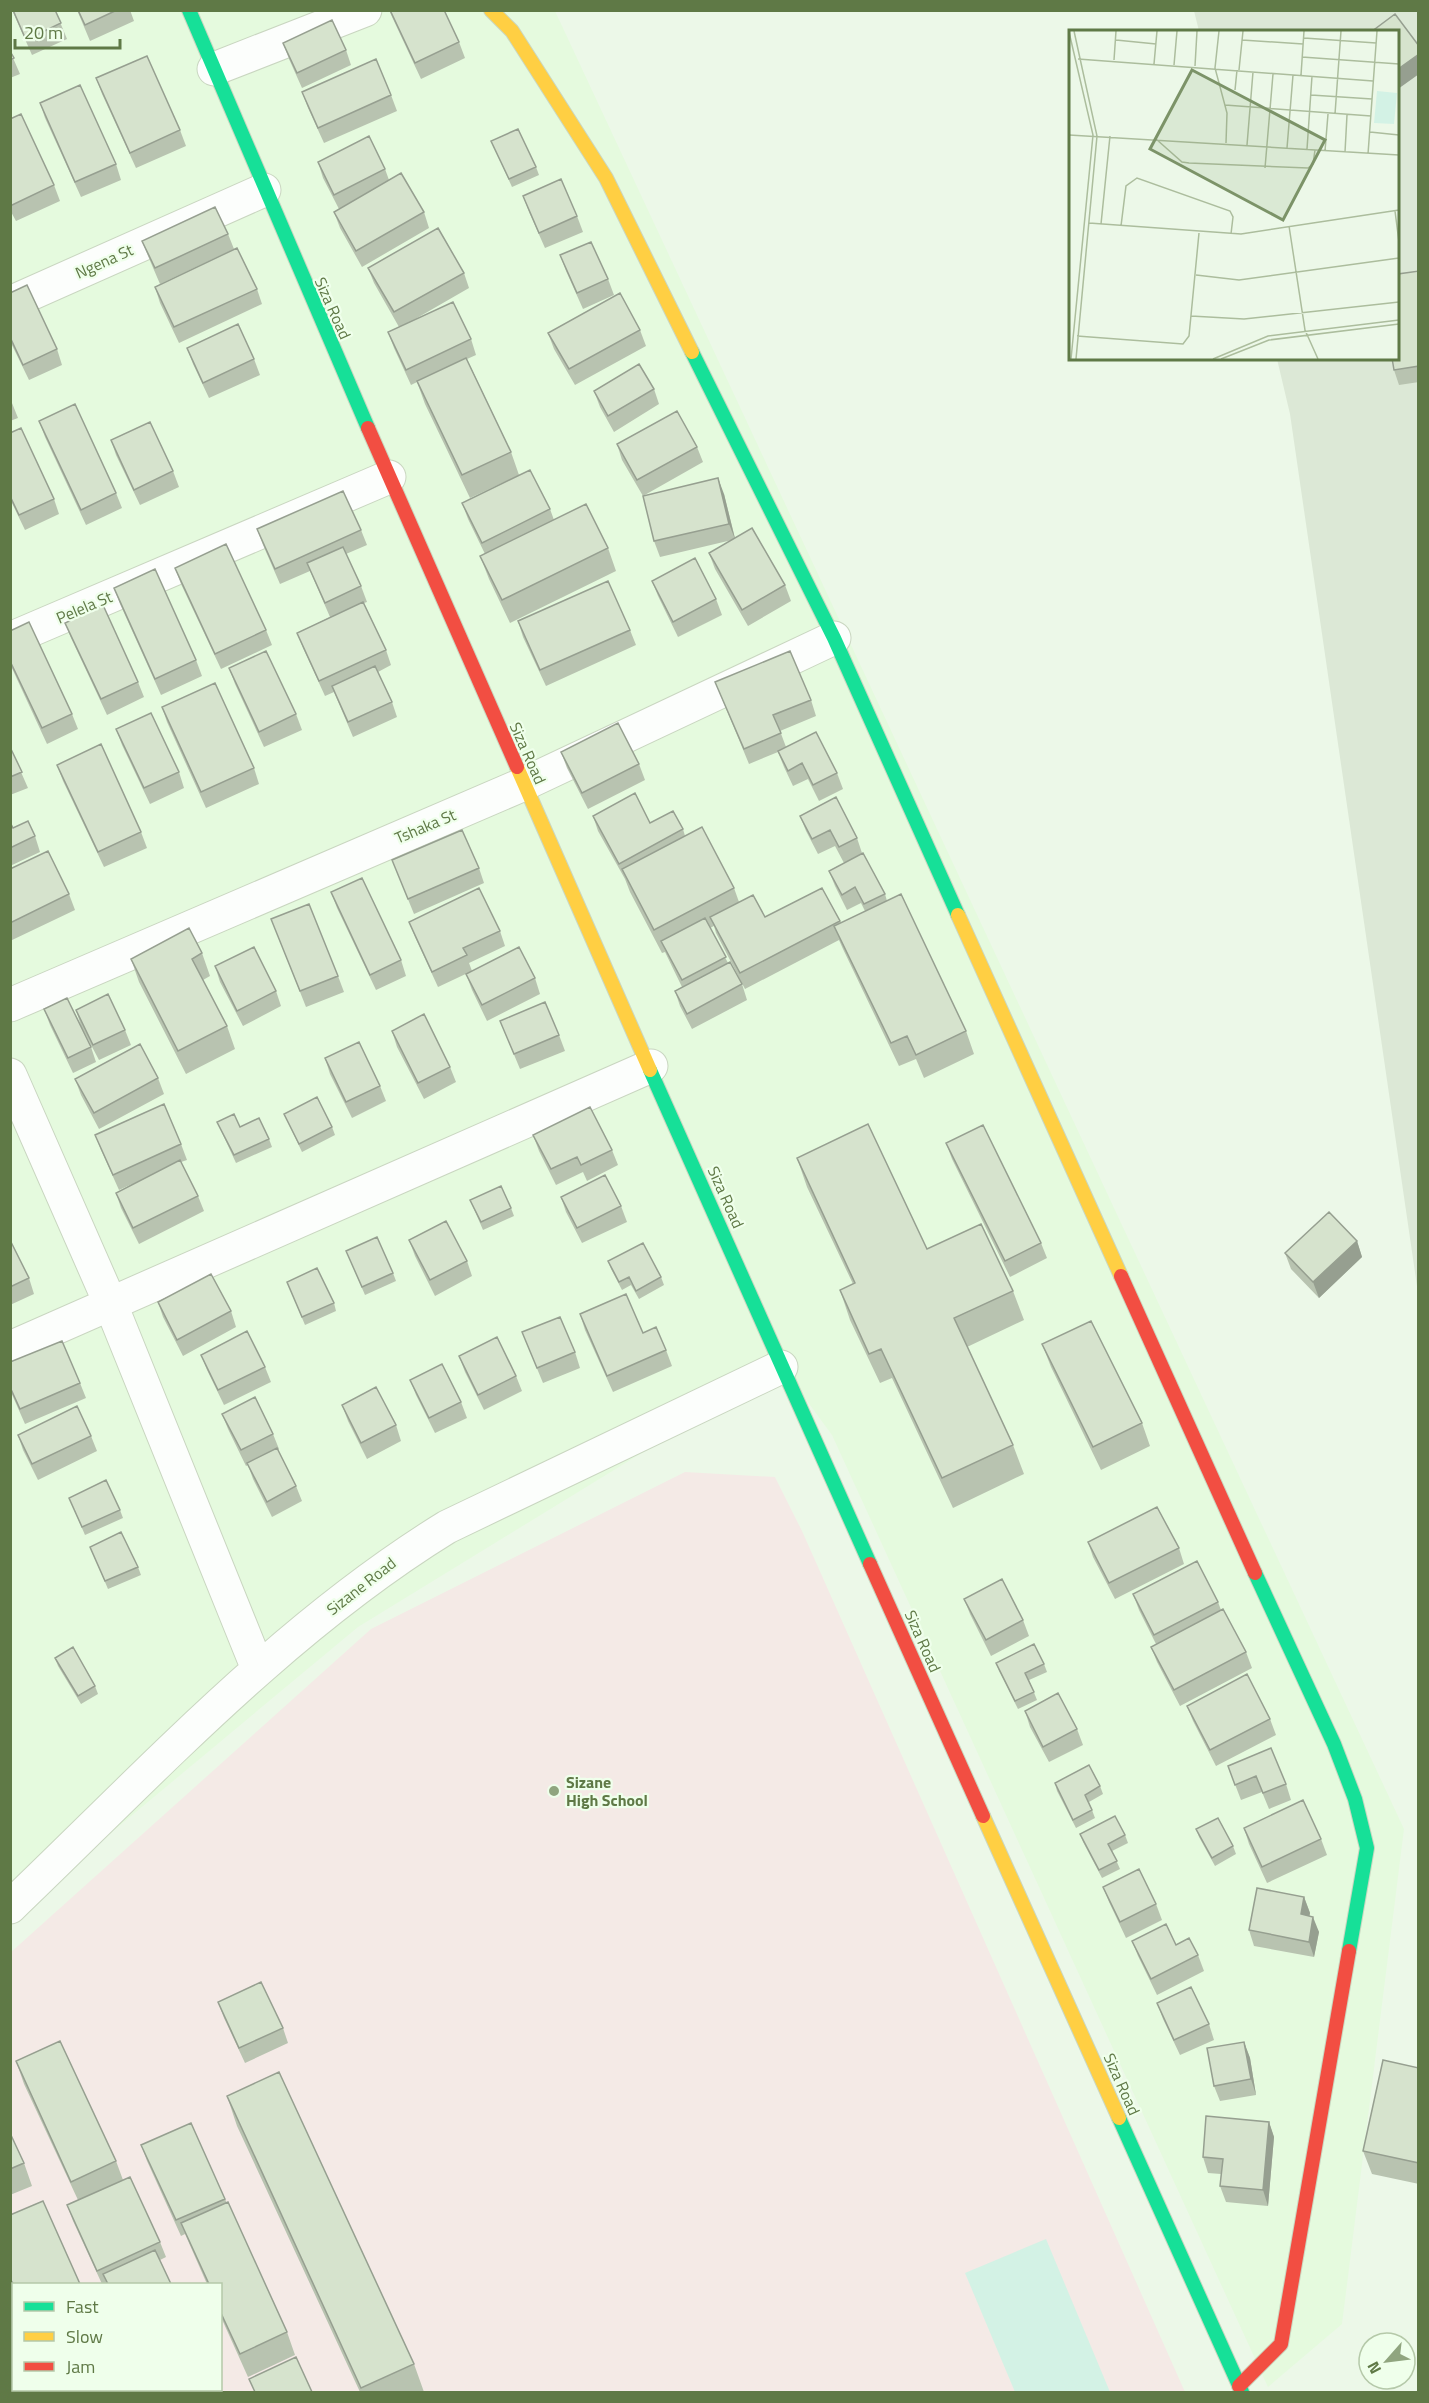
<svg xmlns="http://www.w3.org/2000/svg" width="1429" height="2403" font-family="'Titillium Web',sans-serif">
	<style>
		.residential { fill: #e5fade }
		.industrial { fill: #dce8d6 }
		.education { fill: #f4eae6; fill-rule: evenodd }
		.green { fill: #d3f2e5 }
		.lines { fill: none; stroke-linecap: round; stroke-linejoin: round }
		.street-casing { stroke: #c9d6c0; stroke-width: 35 }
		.fast-casing { stroke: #cad7c1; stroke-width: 16 }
		.slow-casing { stroke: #cad7c1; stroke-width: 16 }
		.jam-casing { stroke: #cad7c1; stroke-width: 16 }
		.street { stroke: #fcfefc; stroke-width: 33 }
		.fast { stroke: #16e098; stroke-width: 14 }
		.slow { stroke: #ffcf43; stroke-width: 14 }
		.jam { stroke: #f24e42; stroke-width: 14 }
		.wall { fill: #b8c3b0 }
		.shaded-wall { fill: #969f90 }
		.building { fill: #d6e3cd; stroke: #969f90; stroke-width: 1.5 }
		.poi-dot { fill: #90a57f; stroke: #efffeb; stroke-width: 2 }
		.labels { text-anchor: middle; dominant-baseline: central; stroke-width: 4.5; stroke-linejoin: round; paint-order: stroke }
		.street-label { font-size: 16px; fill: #5f7946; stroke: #efffeb }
		.poi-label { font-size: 16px; font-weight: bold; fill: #5f7946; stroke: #efffeb; text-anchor: start }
		.inset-road { fill: none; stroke: #acbd9d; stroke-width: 1.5 }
		.view { fill: #7c9368; fill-opacity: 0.15; stroke: #7c9368; stroke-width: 3 }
		.inset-edge { fill: none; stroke: #5f7946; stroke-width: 3 }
	</style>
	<rect width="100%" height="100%" fill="#ecf8e8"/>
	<path class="residential" d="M11 11H555L1404 1829 1342 2324 1268 2387 832 1435 782 1367 358 1627 11 1916Z"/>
	<path class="industrial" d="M1194 11H1418V1293L1290 414 1277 359 1398 358V32L1199 31Z"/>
	<path class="education" d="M685 1472 775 1477 802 1531 1185 2392H11L10 1953 371 1629ZM14 2284H220V2390H14Z"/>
	<path class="green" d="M1046 2239 1110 2392H1015L965 2273Z"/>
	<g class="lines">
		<defs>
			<path id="street" d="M214 69 365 10
				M10 303 264 190
				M10 639 389 477
				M10 1005 524 784 834 638
				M10 1075 111 1305 258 1669
				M10 1348 651 1066
				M10 1907C149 1774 283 1628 447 1527L781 1367"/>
			<path id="fast" d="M189 10 368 428
				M692 352 834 638 958 915
				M650 1070 870 1564
				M1255 1573 1334 1744 1355 1799 1367 1848 1349 1951
				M1119 2118 1242 2392"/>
			<path id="slow" d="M491 10 512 31 606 178 692 352
				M517 767 650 1070
				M958 915 1121 1276
				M983 1816 1119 2118"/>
			<path id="jam" d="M368 428 517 767
				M1121 1276 1255 1573
				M870 1564 983 1816
				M1239 2386 1281 2344 1349 1951"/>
		</defs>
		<use href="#street" class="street-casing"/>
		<use href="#fast" class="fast-casing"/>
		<use href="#slow" class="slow-casing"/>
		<use href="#jam" class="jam-casing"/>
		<use href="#street" class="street"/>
		<use href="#fast" class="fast"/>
		<use href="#slow" class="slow"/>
		<use href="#jam" class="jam"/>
	</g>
	<path class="wall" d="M12 10H55L67 39 32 55Z
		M77 10H130L134 21 90 41Z
		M389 10H444L459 42 465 58 421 79 393 19Z
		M283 43 346 50 351 65 302 88 289 59Z
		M10 51 20 74 10 78Z
		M96 78 180 130 186 146 136 168 102 94Z
		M302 92 391 95 397 111 324 143 308 108Z
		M40 103 116 164 121 180 81 197 45 118Z
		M10 119 54 185 60 201 16 221 10 210Z
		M491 141 536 167 539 175 512 187Z
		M318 162 385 169 389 180 424 212 429 228 362 267 340 228 334 212 339 209 323 178Z
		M523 196 577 216 583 232 545 248 529 212Z
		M228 234 234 249 160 284 148 256 142 241Z
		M560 255 608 279 614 295 583 309 566 271Z
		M368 268 464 273 469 288 410 322 471 339 476 355 467 359 511 452 519 475 470 498 425 404 417 382 411 385 394 348 388 332 399 327 374 283Z
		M1419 271V382L1399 385 1394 370Z
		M155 287 257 289 262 304 179 343 160 303Z
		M10 293 57 349 62 365 29 380 10 341Z
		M640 330 646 346 575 385 554 349 548 333Z
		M187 348 254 359 260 375 209 398 193 364Z
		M654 389 659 404 614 432 600 407 594 391Z
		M10 398 18 418 10 421Z
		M39 421 116 493 122 508 86 525 45 437Z
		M10 433 54 499 59 514 25 530 10 499Z
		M111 440 173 471 179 487 140 505 116 455Z
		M617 444 697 447 703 462 643 496 622 460Z
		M724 494 735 538 785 585 791 601 748 626 715 569 709 553 732 540 660 557 654 541Z
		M462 503 550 509 554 520 608 548 616 571 510 623 489 579 480 556 485 554 468 519Z
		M257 529 361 530 367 545 346 554 361 586 367 602 364 603 386 650 391 665 378 672 392 702 397 717 353 737 334 692 325 696 303 648 297 633 330 617 310 571 280 584 263 545Z
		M175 568 266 630 272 645 221 669 181 584Z
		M652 581 716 599 722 615 678 637 658 596Z
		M114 588 196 660 202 676 161 695 120 604Z
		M518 621 630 630 636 645 546 686 523 637Z
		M65 623 138 682 144 697 107 715 71 638Z
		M10 631 72 714 78 729 47 744 10 664Z
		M229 668 296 714 302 730 264 747 235 684Z
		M715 682 811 700 816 716 780 731 786 747 837 773 843 789 819 801 808 779 793 786 784 767 778 752 749 764Z
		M162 707 254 768 259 784 206 808 167 722Z
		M116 729 179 772 184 788 150 804 122 745Z
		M10 747 28 788 10 795Z
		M561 752 639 764 645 780 588 809 567 768Z
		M57 765 141 832 147 848 104 867 63 781Z
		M593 816 650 823 683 829 685 836 734 888 739 902 765 917 822 888 841 923 865 911 861 903 847 910 835 886 829 871 844 863 835 846 818 854 806 831 800 816 857 838 862 853 885 894 887 901 966 1031 974 1054 924 1078 916 1059 899 1066 843 949 839 940 745 989 716 933 714 926 710 928 728 963 742 984 747 1000 692 1029 680 1006 675 991 682 987 665 952 662 953 630 892 625 879 598 831Z
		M10 822 13 828 35 836 40 852 10 866Z
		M392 860 479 868 484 883 414 914Z
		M10 869 69 894 75 910 10 941Z
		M331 892 401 960 406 976 376 990 337 908Z
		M271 919 338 976 344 992 306 1007Z
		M409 922 500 931 505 946 469 963 472 971 438 987 415 937Z
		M202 953 210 976 203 980 227 1026 235 1049 186 1074 139 982 131 959Z
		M215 966 276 991 281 1006 243 1026 220 982Z
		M466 974 535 978 540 994 487 1021 472 990Z
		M44 1009 91 1047 96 1062 73 1073 50 1025Z
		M76 1010 125 1030 131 1045 99 1060 81 1026Z
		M500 1021 559 1035 565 1051 520 1069Z
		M392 1031 450 1067 456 1082 424 1099 397 1047Z
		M325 1058 380 1086 386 1101 352 1118 330 1074Z
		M158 1078 164 1094 99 1129 81 1095 75 1079Z
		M284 1114 332 1127 335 1135 302 1152Z
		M217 1122 240 1127 269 1139 272 1147 236 1163Z
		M95 1135 181 1144 187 1160 181 1162 198 1196 204 1211 139 1244 121 1208 116 1193 132 1184 119 1190 101 1150Z
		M533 1135 612 1150 618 1165 587 1181 583 1172 556 1185 539 1151Z
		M946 1143 1041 1243 1047 1258 1010 1277 952 1159Z
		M797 1158 927 1249 1013 1291 1024 1320 967 1347 1013 1445 1024 1474 953 1508 892 1378 880 1383 850 1320 840 1290 853 1284 807 1187Z
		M561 1197 621 1206 627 1222 582 1243 566 1212Z
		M470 1200 511 1208 514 1216 483 1230Z
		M10 1240 29 1278 34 1294 10 1305Z
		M409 1240 467 1261 472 1276 435 1296 415 1256Z
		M1357 1241 1362 1257 1319 1298 1291 1269 1285 1253Z
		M346 1251 393 1273 396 1281 365 1295Z
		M608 1261 661 1277 664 1285 639 1299 631 1285 622 1290 611 1269Z
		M287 1282 334 1303 336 1311 305 1325Z
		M158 1302 231 1311 236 1327 183 1356 163 1317Z
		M580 1314 666 1350 672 1366 613 1392 585 1330Z
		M522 1332 575 1352 580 1368 543 1383Z
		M1042 1344 1142 1423 1150 1446 1101 1470 1051 1367Z
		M201 1355 265 1367 271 1382 224 1405 207 1370Z
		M459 1356 516 1376 522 1391 484 1410 465 1372Z
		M10 1362 80 1383 86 1398 25 1424 10 1390Z
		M410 1380 461 1402 467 1418 435 1433 416 1395Z
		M342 1405 396 1425 401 1441 367 1459 348 1421Z
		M222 1414 273 1434 279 1449 278 1450 296 1486 302 1501 272 1517 253 1479 248 1465 246 1466 228 1429Z
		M18 1435 91 1436 97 1451 38 1480 23 1450Z
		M69 1498 120 1510 123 1518 85 1535Z
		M1088 1542 1179 1548 1184 1564 1115 1599 1093 1557Z
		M90 1547 138 1567 141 1575 108 1589Z
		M1133 1594 1218 1602 1221 1610 1246 1652 1252 1668 1180 1706 1157 1662 1151 1647 1156 1644 1139 1610Z
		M964 1599 1023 1620 1029 1636 991 1656 970 1614Z
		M55 1658 95 1686 98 1694 81 1704 58 1666Z
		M996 1663 1044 1664 1047 1672 1029 1680 1037 1700 1018 1709 999 1671Z
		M1187 1706 1270 1719 1276 1735 1216 1766 1193 1721Z
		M1025 1711 1077 1729 1083 1745 1049 1762 1030 1727Z
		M1228 1766 1286 1784 1291 1800 1269 1809 1262 1792 1241 1800Z
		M1055 1783 1100 1786 1103 1794 1089 1802 1095 1818 1076 1828 1057 1791Z
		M1244 1828 1321 1839 1327 1855 1267 1883 1249 1844Z
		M1196 1829 1233 1846 1236 1854 1215 1866 1199 1837Z
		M1080 1834 1125 1835 1128 1843 1112 1851 1120 1869 1102 1878 1083 1842Z
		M1103 1887 1156 1904 1162 1920 1126 1938 1109 1902Z
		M1304 1897 1310 1913 1309 1916 1319 1932 1314 1957 1254 1946 1249 1930Z
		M1132 1941 1176 1945 1198 1955 1204 1971 1157 1995 1138 1956Z
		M218 2002 283 2028 288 2043 245 2063 224 2018Z
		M1157 2003 1209 2024 1214 2040 1180 2055 1163 2019Z
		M1244 2042 1250 2058 1256 2095 1220 2101 1214 2086Z
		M16 2061 116 2161 123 2180 160 2242 166 2257 160 2260 171 2284H102L73 2221 67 2205 78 2200 24 2084Z
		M1419 2068V2184L1372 2174 1363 2151Z
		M227 2096 414 2364 424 2392H360L237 2126Z
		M1269 2122 1274 2137 1268 2206 1226 2202 1220 2186 1221 2174 1208 2173 1203 2157Z
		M10 2133 24 2163 32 2186 10 2195Z
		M141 2145 225 2199 287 2332 295 2355 248 2377 220 2315V2284H207L185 2234 181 2236 147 2161Z
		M10 2215 14 2284V2290L10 2284Z
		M154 2390H218L219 2392H156Z"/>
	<path class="shaded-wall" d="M1419 54V74L1398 89V69Z
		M718 478 724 494 735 539 729 524Z
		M1357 1241 1362 1257 1319 1298 1313 1282Z
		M1304 1897 1310 1913 1307 1930 1301 1914Z
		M1313 1917 1319 1932 1314 1957 1309 1942Z
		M1244 2042 1250 2058 1256 2095 1251 2079Z
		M1269 2122 1274 2137 1268 2206 1263 2190Z"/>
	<path class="building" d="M13 10H55L61 23 26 40Z
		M78 10H117L85 25Z
		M390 10H444L459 42 415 63Z
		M1395 14 1419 46V54L1398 69V32H1371Z
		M332 20 346 50 297 73 283 43Z
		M10 51 14 58 10 60Z
		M147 56 180 130 130 153 96 78Z
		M376 59 391 95 318 128 302 92Z
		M80 85 116 164 75 182 40 103Z
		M21 114 54 185 10 206V119Z
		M518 129 536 167 509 179 491 141Z
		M369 136 385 169 334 195 318 162Z
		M401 173 424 212 356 251 334 212Z
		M561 179 577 216 539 233 523 196Z
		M215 207 228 234 155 268 142 241Z
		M438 228 464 273 394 312 368 268Z
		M591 242 608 279 577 293 560 255Z
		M237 248 257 289 174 327 155 287Z
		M1419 271V366L1394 370 1392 358H1398V274Z
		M27 285 57 349 23 365 10 337V293Z
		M620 293 640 330 569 369 548 333Z
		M453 302 471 339 406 370 388 332Z
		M238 324 254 359 203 383 187 348Z
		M466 358 511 452 462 475 417 381Z
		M639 364 654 389 608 416 594 391Z
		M75 404 116 493 81 510 39 421Z
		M677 411 697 447 637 480 617 444Z
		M150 422 173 471 134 490 111 440Z
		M21 428 54 499 19 515 10 496V433Z
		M530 470 550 509 482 543 462 503Z
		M718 478 729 524 654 541 643 496Z
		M343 491 361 530 275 569 257 529Z
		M586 504 608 548 502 600 480 556Z
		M752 528 785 585 742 610 709 553Z
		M226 544 266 630 215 654 175 568Z
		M343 547 361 586 325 603 307 563Z
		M695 558 716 599 673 622 652 581Z
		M155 569 196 660 155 679 114 588Z
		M608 581 630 630 540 670 518 621Z
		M363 602 386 650 319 681 297 633Z
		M103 605 138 682 101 699 65 623Z
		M29 622 72 714 42 728 10 661V631Z
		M266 651 296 714 259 732 229 668Z
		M790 651 811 700 773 715 781 733 744 749 715 682Z
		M375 666 392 702 348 722 332 686Z
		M215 683 254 768 201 792 162 707Z
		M151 713 179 772 144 788 116 729Z
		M618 723 639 764 582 793 561 752Z
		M816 732 837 773 813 785 802 763 788 771 778 751Z
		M101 744 141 832 98 852 57 765Z
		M10 747 22 772 10 777Z
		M635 793 650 823 673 811 683 829 619 864 593 816Z
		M836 797 857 838 839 847 830 830 812 839 800 816Z
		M28 821 35 836 10 848V822L13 828Z
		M702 827 734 888 654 930 622 869Z
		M462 830 479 868 408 899 392 860Z
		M48 851 69 894 10 923V869Z
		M863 853 885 894 864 904 855 887 842 895 829 871Z
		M362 878 401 960 370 975 331 892Z
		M479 888 500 931 463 948 467 955 432 972 409 922Z
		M822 888 840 921 740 973 710 917 753 895 765 917Z
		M901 894 966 1031 916 1055 907 1036 891 1043 834 926Z
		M309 904 338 976 300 991 271 919Z
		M705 918 726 957 682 980 661 941Z
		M189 928 202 953 192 959 227 1026 178 1051 131 959Z
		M254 947 276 991 237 1011 215 966Z
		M519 947 535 978 482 1005 466 974Z
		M730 962 742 984 687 1014 675 991Z
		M108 994 125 1030 93 1045 76 1010Z
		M67 998 91 1047 68 1058 44 1009Z
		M545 1002 559 1035 514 1054 500 1021Z
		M424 1014 450 1067 418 1083 392 1031Z
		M359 1042 380 1086 346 1102 325 1058Z
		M140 1044 158 1078 94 1113 75 1079Z
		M317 1097 332 1127 299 1144 284 1114Z
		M164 1104 181 1144 113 1175 95 1135Z
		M590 1107 612 1150 581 1165 577 1157 551 1169 533 1135Z
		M234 1114 240 1127 259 1118 269 1139 234 1155 217 1122Z
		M868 1124 927 1249 981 1224 1013 1291 954 1318 1013 1445 942 1478 881 1349 869 1354 840 1290 855 1283 797 1158Z
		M983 1125 1041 1243 1005 1261 946 1143Z
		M180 1160 198 1196 133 1228 116 1193Z
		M605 1175 621 1206 577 1228 561 1197Z
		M501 1186 511 1208 481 1222 470 1200Z
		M1329 1212 1357 1241 1313 1282 1285 1253Z
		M446 1221 467 1261 430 1280 409 1240Z
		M377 1237 393 1273 362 1287 346 1251Z
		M10 1240 29 1278 10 1287Z
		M643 1243 661 1277 636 1291 629 1277 619 1282 608 1261Z
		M317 1268 334 1303 302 1317 287 1282Z
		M211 1274 231 1311 177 1340 158 1302Z
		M626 1294 643 1333 656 1327 666 1350 607 1376 580 1314Z
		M560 1317 575 1352 537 1368 522 1332Z
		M1091 1321 1142 1423 1093 1447 1042 1344Z
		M247 1331 265 1367 218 1390 201 1355Z
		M497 1337 516 1376 478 1395 459 1356Z
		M62 1341 80 1383 20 1409 10 1387V1362Z
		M442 1364 461 1402 429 1418 410 1380Z
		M376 1387 396 1425 361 1443 342 1405Z
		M255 1397 273 1434 241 1450 222 1414Z
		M77 1406 91 1436 32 1464 18 1435Z
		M277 1448 296 1486 267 1502 247 1463Z
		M106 1480 120 1510 82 1527 69 1498Z
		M1157 1507 1179 1548 1109 1583 1088 1542Z
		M121 1532 138 1567 105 1581 90 1547Z
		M1197 1561 1218 1602 1154 1635 1133 1594Z
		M1002 1579 1023 1620 986 1640 964 1599Z
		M1223 1609 1246 1652 1174 1690 1151 1647Z
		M1034 1644 1044 1664 1025 1673 1034 1692 1015 1701 996 1663Z
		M73 1647 95 1686 78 1696 55 1658Z
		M1247 1674 1270 1719 1210 1750 1187 1706Z
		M1058 1693 1077 1729 1043 1747 1025 1711Z
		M1271 1748 1286 1784 1263 1793 1256 1776 1235 1785 1228 1766Z
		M1089 1765 1100 1786 1085 1795 1092 1810 1073 1820 1055 1783Z
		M1303 1800 1321 1839 1262 1867 1244 1828Z
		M1115 1816 1125 1835 1108 1844 1117 1861 1099 1870 1080 1834Z
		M1218 1818 1233 1846 1212 1858 1196 1829Z
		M1139 1869 1156 1904 1120 1922 1103 1887Z
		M1257 1888 1304 1897 1301 1914 1313 1917 1309 1942 1249 1930Z
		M1166 1924 1176 1945 1189 1938 1198 1955 1151 1979 1132 1941Z
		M261 1982 283 2028 239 2048 218 2002Z
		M1191 1987 1209 2024 1174 2040 1157 2003Z
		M60 2041 116 2161 71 2182 16 2061Z
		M1244 2042 1251 2079 1214 2086 1207 2048Z
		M1383 2060 1419 2068V2163L1363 2151Z
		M279 2072 414 2364 361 2388 227 2096Z
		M1206 2116 1269 2122 1263 2190 1220 2186 1223 2159 1203 2157Z
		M191 2123 225 2199 176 2220 141 2145Z
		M10 2133 24 2163 10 2169Z
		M130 2177 160 2242 97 2271 67 2205Z
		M43 2201 80 2284 14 2285 10 2279V2215Z
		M228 2202 287 2332 240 2354 220 2311V2284H209L181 2223Z
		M155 2250 171 2284H108L103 2274Z
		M296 2357 312 2392H255L249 2379Z
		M63 2390H130L131 2392H64Z
		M157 2390H184L178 2392H158Z"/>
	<circle class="poi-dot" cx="554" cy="1791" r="6"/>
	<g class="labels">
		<g class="street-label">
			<text transform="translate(104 261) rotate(-24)">Ngena St</text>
			<text transform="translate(333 308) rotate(66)">Siza Road</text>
			<text transform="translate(84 607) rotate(-23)">Pelela St</text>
			<text transform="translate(528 753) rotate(66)">Siza Road</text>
			<text transform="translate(425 826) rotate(-23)">Tshaka St</text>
			<text transform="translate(726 1197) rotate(66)">Siza Road</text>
			<text transform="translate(361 1586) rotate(-38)">Sizane Road</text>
			<text transform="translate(923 1641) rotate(66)">Siza Road</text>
			<text transform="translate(1122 2084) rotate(66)">Siza Road</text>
		</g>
		<g class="poi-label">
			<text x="566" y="1782">Sizane<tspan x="566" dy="18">High School</tspan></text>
		</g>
	</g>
	<g transform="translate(1069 30)">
		<rect width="330" height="330" fill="#ecf8e8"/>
		<path d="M308 61 328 63 325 94 305 93Z" fill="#d3f2e5"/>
		<path class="inset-road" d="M5 1 28 106 7 329M150 1 146 38 158 83 157 113M0 2 24 105 2 329M235 8 307 13M47 10 87 14M173 10 234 14M233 27 330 34M9 29 304 51M45 30 47 1M85 34 88 1M105 35 108 1M126 36 128 1M170 40 174 1M232 45 235 1M166 60 168 40M242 65 303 69M156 75 302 86M266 84 272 1M301 102 330 105M0 105 330 125M87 109 113 132 120 133 239 138 244 134 246 120M178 115 184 42M218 118 224 45M238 119 243 46M256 121 259 84M276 122 278 85M299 124 308 1M196 138 204 44M326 181 330 212M20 193 172 204 330 180M32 194 41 106M52 196 57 156 68 148 161 181 164 187 162 204M220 196 236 300 249 329M127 245 170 250 330 228M122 286 175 289 330 272M8 306 114 314 120 306 130 203M144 329 199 306 330 290M152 329 200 310 330 294"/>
		<path class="view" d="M123 40 256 110 214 190 81 119Z"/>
		<rect width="330" height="330" class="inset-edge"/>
	</g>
	<rect width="1429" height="2403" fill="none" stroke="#5f7946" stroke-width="24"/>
	<rect x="12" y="2283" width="210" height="108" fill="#efffeb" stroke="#b5c9a9" stroke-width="1.5"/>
	<rect x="24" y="2302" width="30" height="9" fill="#16e098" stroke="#b5c9a9" stroke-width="1.5"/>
	<text x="66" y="2313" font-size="18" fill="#5f7946">Fast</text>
	<rect x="24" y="2332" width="30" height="9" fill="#ffcf43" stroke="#b5c9a9" stroke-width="1.5"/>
	<text x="66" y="2343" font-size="18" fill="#5f7946">Slow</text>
	<rect x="24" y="2362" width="30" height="9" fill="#f24e42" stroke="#b5c9a9" stroke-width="1.5"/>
	<text x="66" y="2373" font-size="18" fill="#5f7946">Jam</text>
	<g transform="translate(1387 2361) rotate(242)"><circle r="28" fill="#efffeb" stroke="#b5c9a9" stroke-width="1.5"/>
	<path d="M0-4.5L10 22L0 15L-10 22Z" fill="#90a57f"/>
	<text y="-9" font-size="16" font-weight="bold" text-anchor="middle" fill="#5f7946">N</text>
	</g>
	<path d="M15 39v9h105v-9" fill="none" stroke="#5f7946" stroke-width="3"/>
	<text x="24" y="39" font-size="18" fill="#5f7946" stroke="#efffeb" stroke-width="4.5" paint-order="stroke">20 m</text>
</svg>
